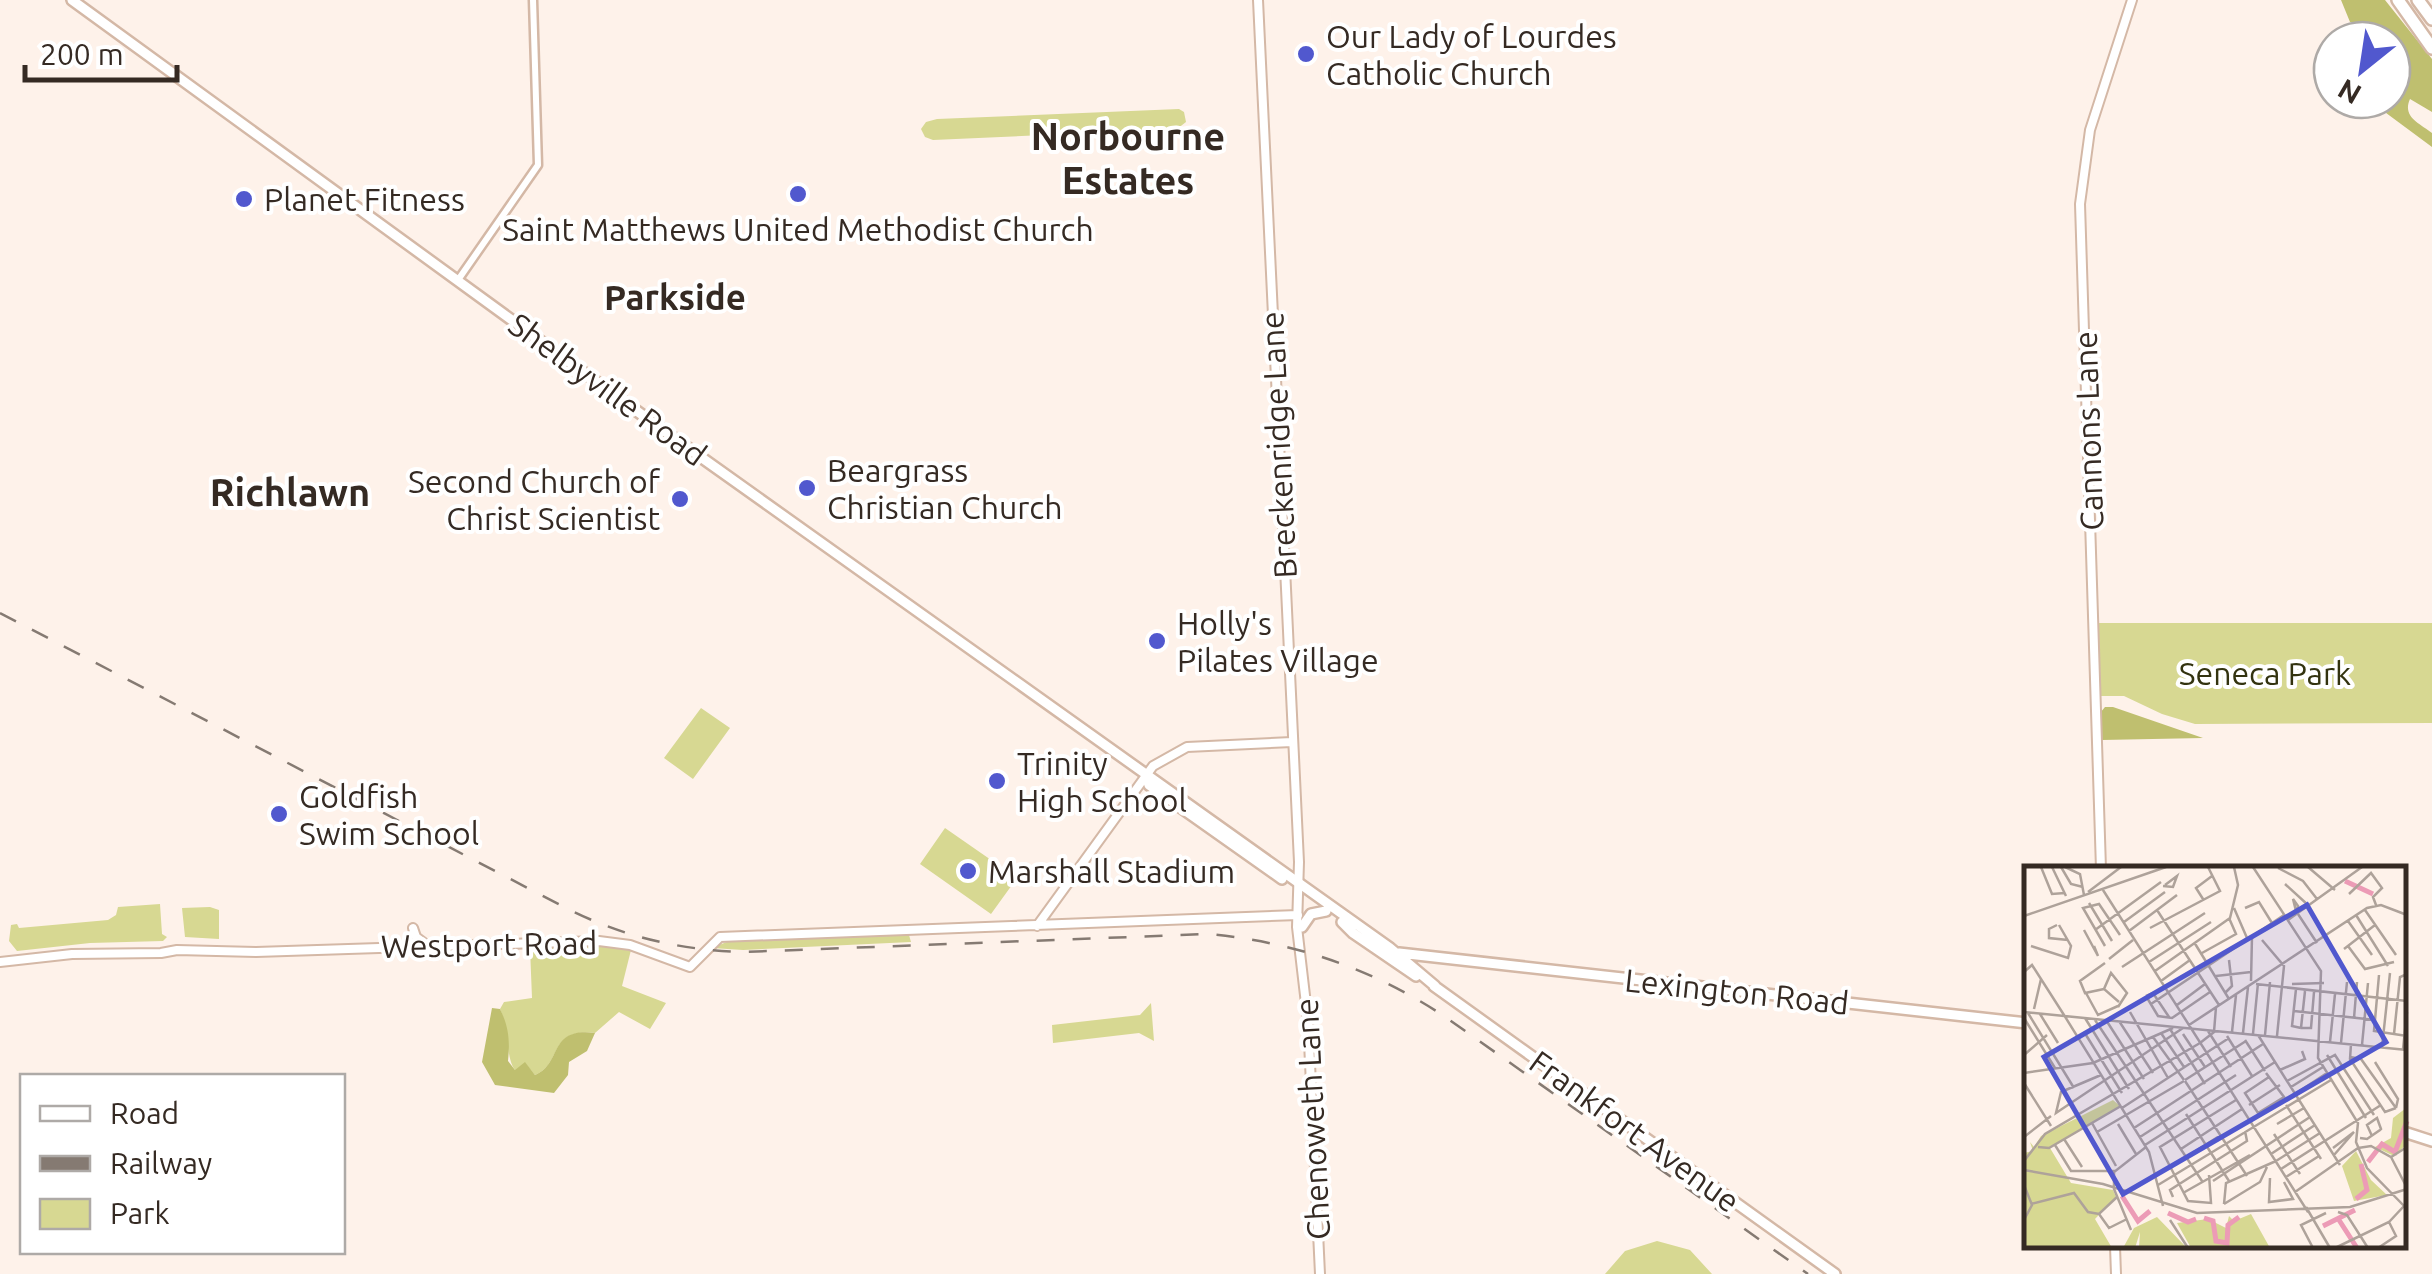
<svg xmlns="http://www.w3.org/2000/svg" width="2432" height="1274" font-family="Ubuntu,sans-serif">
	<style>
		.green { fill: #d7d892 }
		.forest { fill: #bfbf6f }
		.lines { fill: none; stroke-linecap: round; stroke-linejoin: round }
		.tertiary-casing { stroke: #d4b8a6; stroke-width: 11 }
		.secondary-casing { stroke: #d4b8a6; stroke-width: 12 }
		.primary-casing { stroke: #d4b8a6; stroke-width: 14 }
		.motorway-casing { stroke: #d4b8a6; stroke-width: 16 }
		.tertiary { stroke: #fff; stroke-width: 6 }
		.secondary { stroke: #fff; stroke-width: 8 }
		.primary { stroke: #fff; stroke-width: 9 }
		.motorway { stroke: #fff; stroke-width: 11 }
		.rail { stroke: #857a72; stroke-width: 2.5; stroke-dasharray: 18 18; stroke-linecap: butt }
		.poi-dot { fill: #5158ce; stroke: #fff; stroke-width: 4 }
		.labels { text-anchor: middle; dominant-baseline: central; stroke-width: 8; stroke-linejoin: round; paint-order: stroke }
		.poi-label { font-size: 32px; fill: #352a23; stroke: #fff; text-anchor: start }
		.street-label { font-size: 32px; fill: #352a23; stroke: #fff }
		.park-label { font-size: 32px; fill: #33330f; stroke: #fff }
		.neighbourhood-label { font-size: 35px; font-weight: bold; fill: #352a23; stroke: #fff }
		.quarter-label { font-size: 38px; font-weight: bold; fill: #352a23; stroke: #fff }
		.inset-river { fill: none; stroke: #ec9bb6; stroke-width: 5 }
		.inset-road { fill: none; stroke: #aea29a; stroke-width: 2.5 }
		.view { fill: #5158ce; fill-opacity: 0.15; stroke: #5158ce; stroke-width: 5 }
		.inset-edge { fill: none; stroke: #352a23; stroke-width: 5 }
	</style>
	<rect width="100%" height="100%" fill="#fef2ea"/>
	<path class="green" d="M1179 109 1184 112 1186 122 1177 129 933 140 925 137 921 129 926 122 937 119Z
		M2098 623H2432V723L2195 724 2162 714 2124 696H2100Z
		M701 708 730 728 693 779 664 758Z
		M945 828 1017 878 991 914 920 864Z
		M160 904 162 934 167 937 163 941 90 943 17 951 9 941 11 925 17 924 19 928 108 920 116 915 118 907Z
		M210 907 219 910V939L185 937 182 908Z
		M898 935H909L911 942 743 950 712 948 729 941Z
		M596 945 631 950 622 986 666 1003 650 1029 619 1012 595 1033C547 1028 563 1064 535 1075L525 1063 518 1071 515 1070C505 1056 510 1031 500 1009L504 1002 532 998 530 948Z
		M1151 1003 1154 1041 1139 1033 1053 1043 1052 1025 1140 1015Z
		M1657 1241 1690 1250 1712 1274H1605L1625 1251Z"/>
	<path class="forest" d="M2341 0H2385L2432 59V112L2410 99C2402 117 2419 123 2432 133V147L2378 107 2377 100H2392V40H2376L2372 25 2350 22Z
		M2105 707H2113L2203 738 2102 740 2100 713Z
		M492 1008 500 1009C509 1027 510 1041 508 1061L515 1070 525 1062 535 1075C563 1064 547 1027 595 1033L587 1051 569 1062 568 1075 554 1093 495 1085 482 1062Z"/>
	<g class="lines">
		<defs>
			<path id="tertiary" d="M458 280 538 165 533 0"/>
			<path id="secondary" d="M1258 0 1299 862 1297 927 1308 1021 1320 1274
				M2101 869 2080 204 2090 130 2132 0
				M1037 926 1153 766 1187 747 1292 742
				M413 928 416 937 424 943
				M0 962 72 954 161 953 177 950 256 952 599 941 630 945 690 967 720 937 1298 915
				M2115 1246 2116 1274"/>
			<path id="primary" d="M72 0 667 433 1390 948 1435 986
				M1146 776 1149 785 1282 879
				M1342 922 1353 933 1416 976
				M1302 927 1311 914 1326 911
				M1399 953 2027 1023
				M1434 986 1835 1274
				M2404 1132 2432 1141"/>
			<path id="motorway" d="M2398 0 2432 48
				M2418 0 2432 19"/>
		</defs>
		<use href="#tertiary" class="tertiary-casing"/>
		<use href="#secondary" class="secondary-casing"/>
		<use href="#primary" class="primary-casing"/>
		<use href="#motorway" class="motorway-casing"/>
		<use href="#tertiary" class="tertiary"/>
		<use href="#secondary" class="secondary"/>
		<use href="#primary" class="primary"/>
		<use href="#motorway" class="motorway"/>
		<path class="rail" d="M0 613 566 908C623 937 680 950 743 952L1208 934C1294 942 1371 968 1444 1016L1808 1274"/>
	</g>
	<g class="poi-dot">
		<circle cx="1306" cy="54" r="10"/>
		<circle cx="798" cy="194" r="10"/>
		<circle cx="244" cy="199" r="10"/>
		<circle cx="807" cy="488" r="10"/>
		<circle cx="680" cy="499" r="10"/>
		<circle cx="1157" cy="641" r="10"/>
		<circle cx="997" cy="781" r="10"/>
		<circle cx="279" cy="814" r="10"/>
		<circle cx="968" cy="871" r="10"/>
	</g>
	<g class="labels">
		<g class="poi-label">
			<text x="1326" y="36">Our Lady of Lourdes<tspan x="1326" dy="37">Catholic Church</tspan></text>
			<text x="264" y="199">Planet Fitness</text>
			<text x="798" y="229" text-anchor="middle">Saint Matthews United Methodist Church</text>
			<text x="827" y="470">Beargrass<tspan x="827" dy="37">Christian Church</tspan></text>
			<text x="660" y="481" text-anchor="end">Second Church of<tspan x="660" dy="37">Christ Scientist</tspan></text>
			<text x="1177" y="623">Holly's<tspan x="1177" dy="37">Pilates Village</tspan></text>
			<text x="1017" y="763">Trinity<tspan x="1017" dy="37">High School</tspan></text>
			<text x="299" y="796">Goldfish<tspan x="299" dy="37">Swim School</tspan></text>
			<text x="988" y="871">Marshall Stadium</text>
		</g>
		<g class="street-label">
			<text transform="translate(608 389) rotate(36)">Shelbyville Road</text>
			<text transform="translate(2088 431) rotate(-92)">Cannons Lane</text>
			<text transform="translate(1278 445) rotate(-93)">Breckenridge Lane</text>
			<text transform="translate(489 944) rotate(-1)">Westport Road</text>
			<text transform="translate(1737 991) rotate(6)">Lexington Road</text>
			<text transform="translate(1312 1119) rotate(-93)">Chenoweth Lane</text>
			<text transform="translate(1635 1131) rotate(36)">Frankfort Avenue</text>
		</g>
		<g class="park-label">
			<text x="2265" y="673">Seneca Park</text>
		</g>
		<g class="neighbourhood-label">
			<text x="675" y="297">Parkside</text>
		</g>
		<g class="quarter-label">
			<text x="1128" y="136">Norbourne<tspan x="1128" dy="44">Estates</tspan></text>
			<text x="290" y="492">Richlawn</text>
		</g>
	</g>
	<g transform="translate(2024 866)">
		<rect width="382" height="382" fill="#fef2ea"/>
		<path d="M89 234 96 240 26 282 47 317 89 324 92 331 71 353 88 382H0V287L9 285 6 276 10 281 17 270ZM382 242 383 278 370 290 351 281 367 272 369 252ZM332 285 347 314 363 329 330 335 318 300ZM227 348 246 382H167L153 357 184 353 202 362 205 350 210 355ZM133 351 163 382H115L116 366 111 382H99L110 362Z" fill="#d7d892"/>
		<path class="inset-river" d="M321 15 349 28M344 296 358 278 371 286 383 255M98 330 114 355 126 345M332 333 343 324 337 298M144 347 164 356 172 353M180 352 189 355 192 375 203 377 204 359 215 351M315 354 333 382M299 360 331 344"/>
		<path class="inset-road" d="M17 1 28 28 41 27M28 1 42 30M37 1 47 18 59 21M41 1 56 8 60 29M229 1 297 105 294 192 334 257 332 276 343 302 383 343M284 1 311 24M254 2 279 15 293 33M261 18 284 39M139 20 149 21 153 10 141 19M79 24 284 346M64 26 97 1M325 28 347 7 358 22 349 31 352 39M179 33 172 22 188 10M65 37 88 75M210 42 223 72M221 42 235 36 248 57M273 43 274 40 269 33 272 45 293 77M133 44 195 139M341 44 372 89M332 49 364 100M0 50 142 1M264 54 338 1M324 55 348 89M100 56 141 26M33 59 25 63V72L44 74M126 62 196 25 184 1M60 64 74 90 70 80M71 64 137 16M105 65 153 29M238 74 260 100 253 170M170 76 205 133M7 80 44 92 47 80 35 59M81 80 59 42 75 38 96 69M324 80 341 103 370 96M320 83 351 59M178 87 212 68 205 52M85 93 109 74M125 96 187 56M98 101 181 47M131 105 206 52 214 19 210 1M0 106 8 99 40 149M355 109 350 165 383 170M192 110 227 106M137 115 166 94M227 115 228 70M232 118 383 135M268 118 300 117M80 123 61 127 56 115 81 97M272 123 268 160 277 162M202 126 208 120 205 94M62 127 74 149 94 140M122 130 134 150 148 152 186 126M122 130 129 127 145 151M127 138 260 49M153 139 181 118M94 141 103 127 87 107 80 123 95 136M10 143 17 113M270 145 351 154M0 146 383 184M106 146 144 212M4 147 50 222M16 148 34 177M40 149 125 286 139 340M0 152 31 202M61 152 105 223M330 152 333 116M71 154 178 315M82 154 120 213M95 155 129 207M165 159 343 42 357 39 383 49M277 162H287L290 126M277 162 281 125M146 163 181 218M184 165 207 201M208 166 212 129M137 167 160 201M219 167 224 121M159 168 181 201M229 168 234 117M370 168 376 111 383 108M62 169 98 227M234 169 316 299M241 169 246 116M203 170 228 210M129 171 160 214M221 174 241 205M306 176 311 128M176 177 190 166 192 141M317 177 323 116M327 178 326 193 361 246 372 242M338 179 344 117M358 181 366 107M379 183 383 146M0 189 23 169M303 189 342 252M326 191 337 193 372 242M351 196 374 233 372 242M256 204 281 193 278 185M0 207 69 197 149 162M242 207 260 231 234 247 221 227 245 211M77 209 37 226 32 247 159 162M161 214 222 175M161 215 223 310M263 215 311 189 350 249M0 217 27 260M267 221 299 201M271 228 303 207M225 239 256 219M262 239 297 293M98 242 205 172M162 248 205 315M68 257 92 300M94 258 112 288M253 258 280 242M110 262 239 178M73 266 160 215M250 268 276 308M0 271 27 250M116 271 212 209M336 272 343 273 356 264 357 263 353 252 343 259 348 270M40 273 58 301M31 279 47 305H91M121 279 251 196M14 281 25 282 97 240M309 282 330 266 310 289M334 282 347 280 367 291 383 281M157 283 218 243M247 288 291 259M367 291 382 320M0 295 21 268 176 177M252 295 296 267M143 303 197 269M257 303 357 239M0 304 79 318 173 347 326 341 383 323M185 309 187 337 164 335 136 281 212 234M262 311 295 290M246 312 245 336 269 333 260 316M189 315 286 251M0 319 8 339 0 354M134 319 307 214M271 326 334 282M159 327 226 289M149 331 146 324 223 275 221 265M7 338 50 327 64 346 75 348 93 331M200 338 202 317 252 295M200 338 236 316 243 301M282 341 306 382M314 346 323 349 344 382M75 348 85 362 103 353M146 354 164 382M107 364 90 323V306L122 281M289 382 277 359 302 347M311 382 365 356 380 340M354 382 372 370 365 356"/>
		<path class="view" d="M283 39 362 176 99 328 20 191Z"/>
		<rect width="382" height="382" class="inset-edge"/>
	</g>
	<rect x="20" y="1074" width="325" height="180" fill="#ffffff" stroke="#aeaaa7" stroke-width="2.5"/>
	<rect x="40" y="1106" width="50" height="15" fill="#ffffff" stroke="#aeaaa7" stroke-width="2.5"/>
	<text x="110" y="1124" font-size="30" fill="#352a23">Road</text>
	<rect x="40" y="1156" width="50" height="15" fill="#857a72" stroke="#aeaaa7" stroke-width="2.5"/>
	<text x="110" y="1174" font-size="30" fill="#352a23">Railway</text>
	<rect x="40" y="1199" width="50" height="30" fill="#d7d892" stroke="#aeaaa7" stroke-width="2.5"/>
	<text x="110" y="1224" font-size="30" fill="#352a23">Park</text>
	<g transform="translate(2362 70) rotate(210)"><circle r="48" fill="#ffffff" stroke="#aeaaa7" stroke-width="2.5"/>
	<path d="M0-8L18 38L0 25L-18 38Z" fill="#5158ce"/>
	<text y="-15" font-size="28" font-weight="bold" text-anchor="middle" fill="#352a23">N</text>
	</g>
	<path d="M25 65v15h152v-15" fill="none" stroke="#352a23" stroke-width="5"/>
	<text x="40" y="65" font-size="30" fill="#352a23" stroke="#ffffff" stroke-width="8" paint-order="stroke">200 m</text>
</svg>
